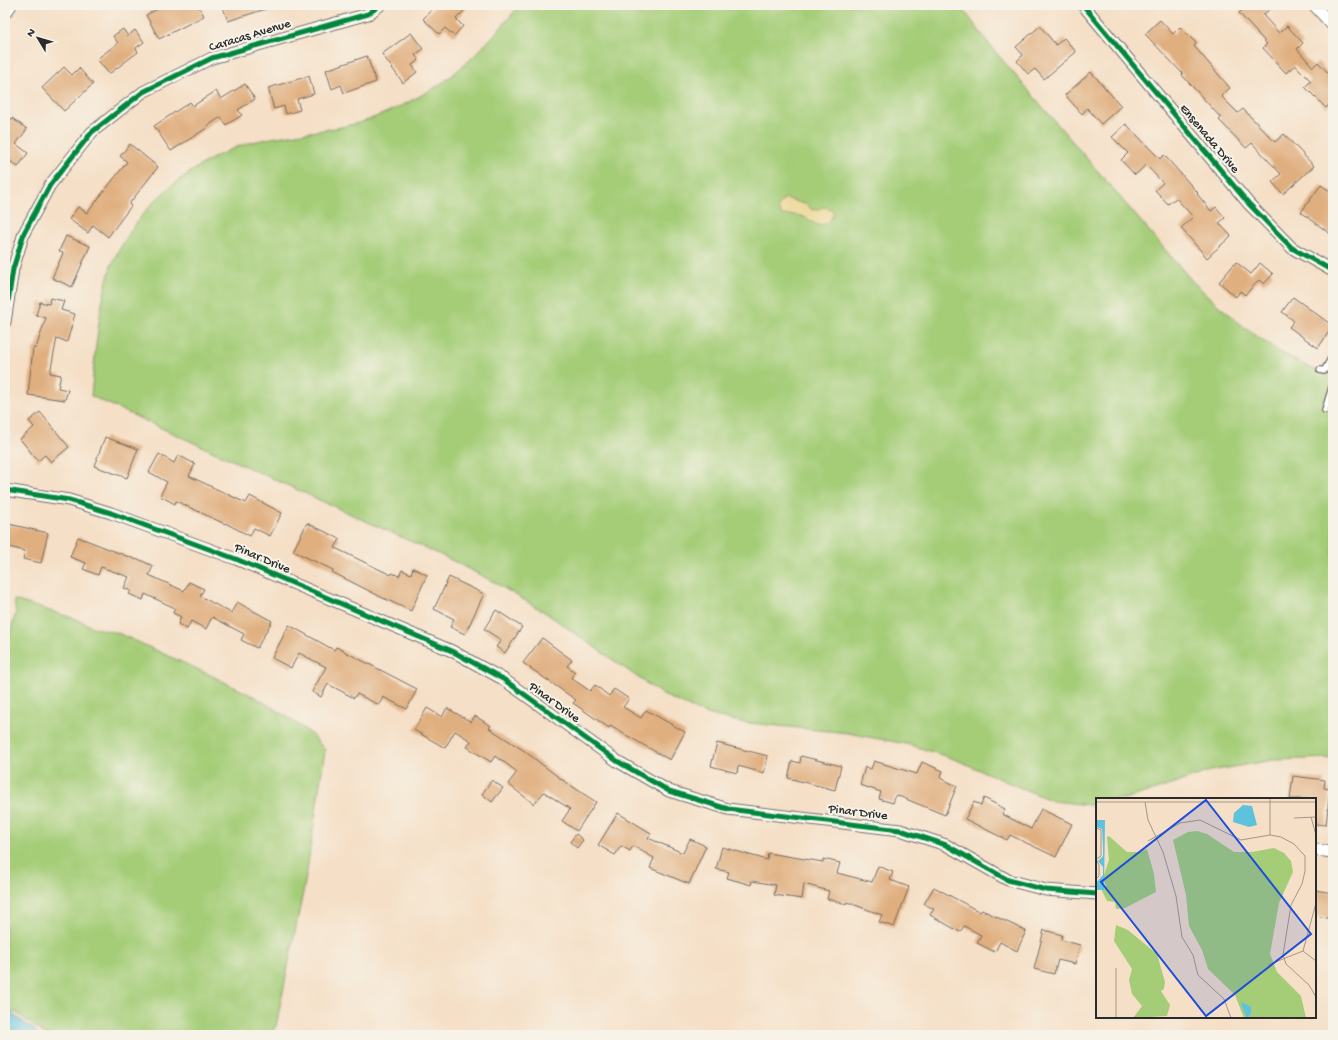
<svg xmlns="http://www.w3.org/2000/svg" width="1338" height="1040" font-family="'Gochi Hand',sans-serif">
	<style>
		.green { fill: #a5cd78; stroke: #687c52 }
		.sand { fill: #eeda9e; stroke: #8c8264 }
		.water { fill: #5ec2dc; stroke: #447684 }
		.building { fill: #e0af7f }
		.lines { fill: none; stroke-linecap: round; stroke-linejoin: round }
		.service-casing { stroke: #726a61; stroke-width: 8 }
		.minor-casing { stroke: #726a61; stroke-width: 13 }
		.tertiary-casing { stroke: #726a61; stroke-width: 15 }
		.service { stroke: #fff; stroke-width: 5.5 }
		.minor { stroke: #fff; stroke-width: 11 }
		.tertiary { stroke: #fff; stroke-width: 13 }
		.cycleway-casing { stroke: #f7f3e8; stroke-width: 8 }
		.cycleway { stroke: #00873e; stroke-width: 5 }
		.labels { text-anchor: middle; dominant-baseline: central; stroke-width: 4; stroke-linejoin: round; paint-order: stroke }
		.street-label { font-size: 13px; fill: #2b2b2b; stroke: #f7f3e8 }
		.inset-road { fill: none; stroke: #a49788; stroke-width: 1 }
		.view { fill: #1d4ed8; fill-opacity: 0.15; stroke: #1d4ed8; stroke-width: 2 }
		.inset-edge { fill: none; stroke: #2b2b2b; stroke-width: 2 }
	</style>
	<rect width="100%" height="100%" fill="#f7f3e8"/>
	<filter id="ink" filterUnits="userSpaceOnUse"><feTurbulence type="fractalNoise" baseFrequency=".025" numOctaves="2"/><feDisplacementMap in="SourceGraphic" scale="8" xChannelSelector="R" yChannelSelector="G"/><feConvolveMatrix kernelMatrix="1 2 1 2 8 2 1 2 1" color-interpolation-filters="sRGB"/></filter>
	<filter id="wash" filterUnits="userSpaceOnUse"><feTurbulence type="fractalNoise" baseFrequency=".012" numOctaves="4" result="noise"/><feDisplacementMap in="SourceGraphic" scale="16" xChannelSelector="R" yChannelSelector="G"/><feGaussianBlur stdDeviation="0.9" result="paint"/><feColorMatrix in="noise" values="0 0 0 0 0 0 0 0 0 0 0 0 0 0 0 0 0 1.4 0 .05"/><feComposite in="paint" operator="in"/></filter>
	<g filter="url(#wash)">
		<rect width="100%" height="100%" fill="#f5dfc6"/>
		<path class="green" d="M520 5H960L992 48 1192 281C1235 322 1277 357 1333 377V758L1273 760 1210 771 1159 789 1124 799H1097V804L1089 805 1053 801 1014 785 957 760 911 745 848 733 740 722 703 713 663 695 546 613 494 582 445 557 91 396C95 359 97 321 106 285 108 279 109 272 111 266 118 250 137 220 149 207 174 180 217 151 253 142 286 134 319 132 351 125 373 120 402 106 422 95 462 74 491 39 520 5Z
			M14 600 73 618 95 628 118 633 208 674 255 697 286 716 311 734 325 750 306 877 276 1026 270 1035H46L15 1012 5 1013V648L16 613Z"/>
		<path class="sand" d="M785 198 807 205 812 210C821 210 823 203 833 211V215C819 235 815 220 801 216 795 214 787 216 782 215L778 209 779 205Z"/>
		<path class="water" d="M5 1009 36 1031 38 1035H5Z"/>
		<g id="blocks">
			<path class="building" d="M165 5H198L204 16 159 39 146 15Z
				M222 5H272V7L228 21Z
				M436 5H470L456 19 463 26 454 36 445 28 439 34 423 19Z
				M1248 5H1275L1263 15 1279 33 1287 26 1303 43 1297 49 1313 67 1318 62 1333 78V101L1326 108 1305 87 1311 81 1295 65 1286 73 1263 48 1267 44 1239 13Z
				M1160 20 1173 34 1180 27 1196 43 1194 46 1230 88 1221 96 1238 113 1243 109 1275 142 1284 134 1314 166 1283 194 1272 182 1281 174 1252 143 1246 148 1219 120 1221 118 1182 75 1183 74 1145 34Z
				M1040 26 1056 45 1064 38 1076 52 1044 79 1035 69 1028 74 1017 61 1023 55 1016 47Z
				M123 29 128 36 135 30 144 42 136 48 138 52 109 74 97 59 118 43 113 36Z
				M411 33 423 49 415 55 419 60 412 65 417 72 403 83 382 54Z
				M367 56 376 82 344 93 341 85 332 89 326 70Z
				M64 67 72 75 79 68 93 84 64 111 42 88Z
				M1091 72 1121 106 1101 124 1087 108 1082 114 1065 95Z
				M309 76 314 94 297 99 300 110 286 114 284 106 274 109 268 88Z
				M245 84 255 99 238 110 242 115 226 125 221 117 206 127 207 128 171 151 154 126 190 102 193 106 216 91 221 99Z
				M12 118 27 129 16 144 28 153 18 167 5 157V127Z
				M1126 124 1160 159 1164 155 1198 193 1197 194 1211 211 1216 207 1225 218 1219 223 1231 236 1207 258 1181 228 1193 217 1176 198 1168 204 1155 190 1163 183 1146 165 1135 175 1121 160 1128 153 1112 137Z
				M130 144 158 167 129 204 131 206 108 237 93 225 88 233 69 219 78 207 87 213 127 162 120 156Z
				M1321 185 1333 193V236L1301 212Z
				M66 236 90 246 72 287 52 278 63 253 59 251Z
				M1236 262 1251 274 1260 263 1273 274 1264 284 1259 280 1245 295 1240 291 1236 297 1219 282Z
				M1293 297 1333 326 1318 348 1289 327 1294 321 1282 312Z
				M50 298 64 301 61 310 75 314 67 342 57 338 50 373 61 375 58 388 68 390 65 400 28 395 33 348H36L46 318 36 315 40 302 49 304Z
				M40 412 69 447 51 462 45 455 38 461 20 439 34 427 29 421Z
				M105 437 138 449 127 478 94 466Z
				M159 454 174 463 178 455 195 464 189 476 246 503 250 496 282 513 270 536 254 528 250 536 225 523V524L176 501 175 504 160 496 167 482 149 472Z
				M307 523 340 539 335 548 391 575 392 573 399 576 402 570 411 574 413 568 427 575 411 611 381 597 332 572 333 570 293 551Z
				M9 524 48 533 41 563 23 559 25 551 5 546Z
				M78 537 137 560 138 559 153 566 149 575 184 591 189 582 204 589 200 596 231 613 237 602 272 621 257 648 241 640 244 634 212 617 206 629 191 621 187 629 178 624 181 617 173 613 175 608 145 594 143 600 129 594 131 591 124 588 129 577 101 567 98 575 83 569 86 563 70 557Z
				M449 577 484 594 465 634 450 627 454 619 434 609Z
				M496 610 522 627 505 653 496 647 501 640 484 629Z
				M289 625 334 650 336 647 417 689 407 709 383 697 379 705 357 694 354 698 328 684 321 697 312 692 326 667 299 653 291 668 272 658Z
				M542 638 572 660 567 666 575 672 571 678 590 691 595 685 609 696 614 689 629 699 623 707 641 718 646 710 685 732 670 760 610 726 609 728 573 703 576 700 523 663Z
				M427 708 442 717 447 708 471 722 475 716 491 726 489 728 523 750 561 779 596 802 577 831 562 821 570 809 544 792 534 804 508 784 517 772 500 759V760L495 756 491 762 467 747 471 741 455 731 445 748 414 730Z
				M717 743 768 756 764 773 738 766 737 773 711 766Z
				M801 756 841 766 835 790 788 778 792 761 800 763Z
				M874 761 917 774 922 762 943 771 940 778 957 786 945 815 896 795 893 803 879 799 881 792 860 785 865 767 871 769Z
				M1293 776 1325 780 1324 788 1330 789 1326 825 1315 824V799H1290Z
				M492 780 503 788 492 802 482 794Z
				M984 798 1005 809 1002 814 1031 829 1041 809 1072 824 1056 857 1010 835 1007 840 965 819 974 802 981 805Z
				M618 813 651 833 648 838 683 853 690 839 706 846 689 884 650 868 654 858 633 846 630 851 621 846 615 855 598 845Z
				M576 834 583 840 577 848 570 842Z
				M722 847 767 860 768 853 823 862V859L840 863 837 873 872 882 878 866 893 872 890 880 909 887 894 927 879 922 882 915 847 902 846 904 827 899 829 891 804 884 802 899 774 895 776 885 752 881 751 885 727 878 729 872 716 869Z
				M934 887 980 912 982 910 1026 931 1017 951 1000 942 995 952 977 943 981 935 964 926 960 932 930 915 934 909 924 904Z
				M1315 890 1333 893V919L1315 916Z
				M1044 930 1062 935 1061 940 1080 945 1075 964 1058 960 1054 974 1034 969Z"/>
		</g>
	</g>
	<g filter="url(#ink)">
		<use href="#blocks" fill-opacity="0" stroke="#726a61" stroke-width="1"/>
		<g class="lines">
			<defs>
				<path id="service" d="M1320 370 1324 371 1333 355
					M1325 410 1333 384"/>
				<path id="minor" d="M1083 5 1249 204 1292 248 1333 271
					M1314 5 1333 26
					M5 322 13 269 24 233 50 185 92 132 143 92 212 58 368 14 380 5
					M5 490 69 500 111 513 236 559 452 651 503 679 617 761 669 791 728 809 900 830 946 845 1008 880 1046 890 1097 894
					M1315 850 1333 852"/>
				<path id="tertiary" d="M5 12 10 5"/>
			</defs>
			<use href="#service" class="service-casing"/>
			<use href="#minor" class="minor-casing"/>
			<use href="#tertiary" class="tertiary-casing"/>
			<use href="#service" class="service"/>
			<use href="#minor" class="minor"/>
			<use href="#tertiary" class="tertiary"/>
			<defs>
				<path id="cycleway" d="M1083 5 1249 204 1292 248 1333 271
					M5 322 13 269 24 233 50 185 92 132 143 92 212 58 368 14 380 5
					M5 490 69 500 111 513 236 559 452 651 503 679 617 761 669 791 728 809 900 830 946 845 1008 880 1046 890 1097 894"/>
			</defs>
			<use href="#cycleway" class="cycleway-casing"/>
			<use href="#cycleway" class="cycleway"/>
		</g>
	</g>
	<g class="labels">
		<g class="street-label">
			<text transform="translate(250 36) rotate(-17)">Caracas Avenue</text>
			<text transform="translate(1209 139) rotate(50)">Ensenada Drive</text>
			<text transform="translate(262 559) rotate(23)">Pinar Drive</text>
			<text transform="translate(554 703) rotate(36)">Pinar Drive</text>
			<text transform="translate(858 813) rotate(7)">Pinar Drive</text>
		</g>
	</g>
	<g transform="translate(1096 798)">
		<rect width="220" height="220" fill="#f5dfc6"/>
		<path d="M101 33 111 36 138 54H156L178 50 188 55 195 63 197 74 183 105 174 156 181 174 205 198 210 220H148L139 197 112 171 106 152 93 128 90 97 77 42 92 34ZM13 38 31 54H44L51 51 58 76 60 94 29 110 20 111 19 104 11 103 5 91 10 88 7 80 13 62 11 39ZM20 127 32 132 61 156 69 184 68 191 65 193 74 207 71 218 37 220 46 208 36 196 33 182 36 171 18 143Z" fill="#a5cd78"/>
		<path d="M147 7 156 8 161 27 153 29 137 24 138 15ZM0 22H9L8 92H0V85L7 77V69L2 63 7 58V49L6 31 0 29ZM146 204 155 209V216L151 220 145 206Z" fill="#5ec2dc"/>
		<path class="inset-road" d="M0 4H220M49 4 52 22 67 54 80 98 86 139 97 157 102 177 128 201 135 220M215 19 220 37M198 20 220 19M0 30 5 32V58L0 61 3 67V78L0 81M174 37V0M52 43 84 25 104 22 145 42 174 37 185 39 198 46 209 58V73L206 86 195 107 187 157 190 166 213 187 220 199M207 153 220 163M172 167 207 153 220 105M20 170V220"/>
		<path class="view" d="M110 2 215 136 110 218 5 84Z"/>
		<rect width="220" height="220" class="inset-edge"/>
	</g>
	<rect width="1338" height="1040" fill="none" stroke="#f7f3e8" stroke-width="20"/>
	<g transform="translate(38 38) rotate(308)" stroke="#f7f3e8" stroke-width="3" paint-order="stroke">
	<path d="M0-3L7 15L0 10L-7 15Z" fill="#2b2b2b"/>
	<text y="-6" font-size="11" font-weight="bold" text-anchor="middle" fill="#2b2b2b">N</text>
	</g>
</svg>
